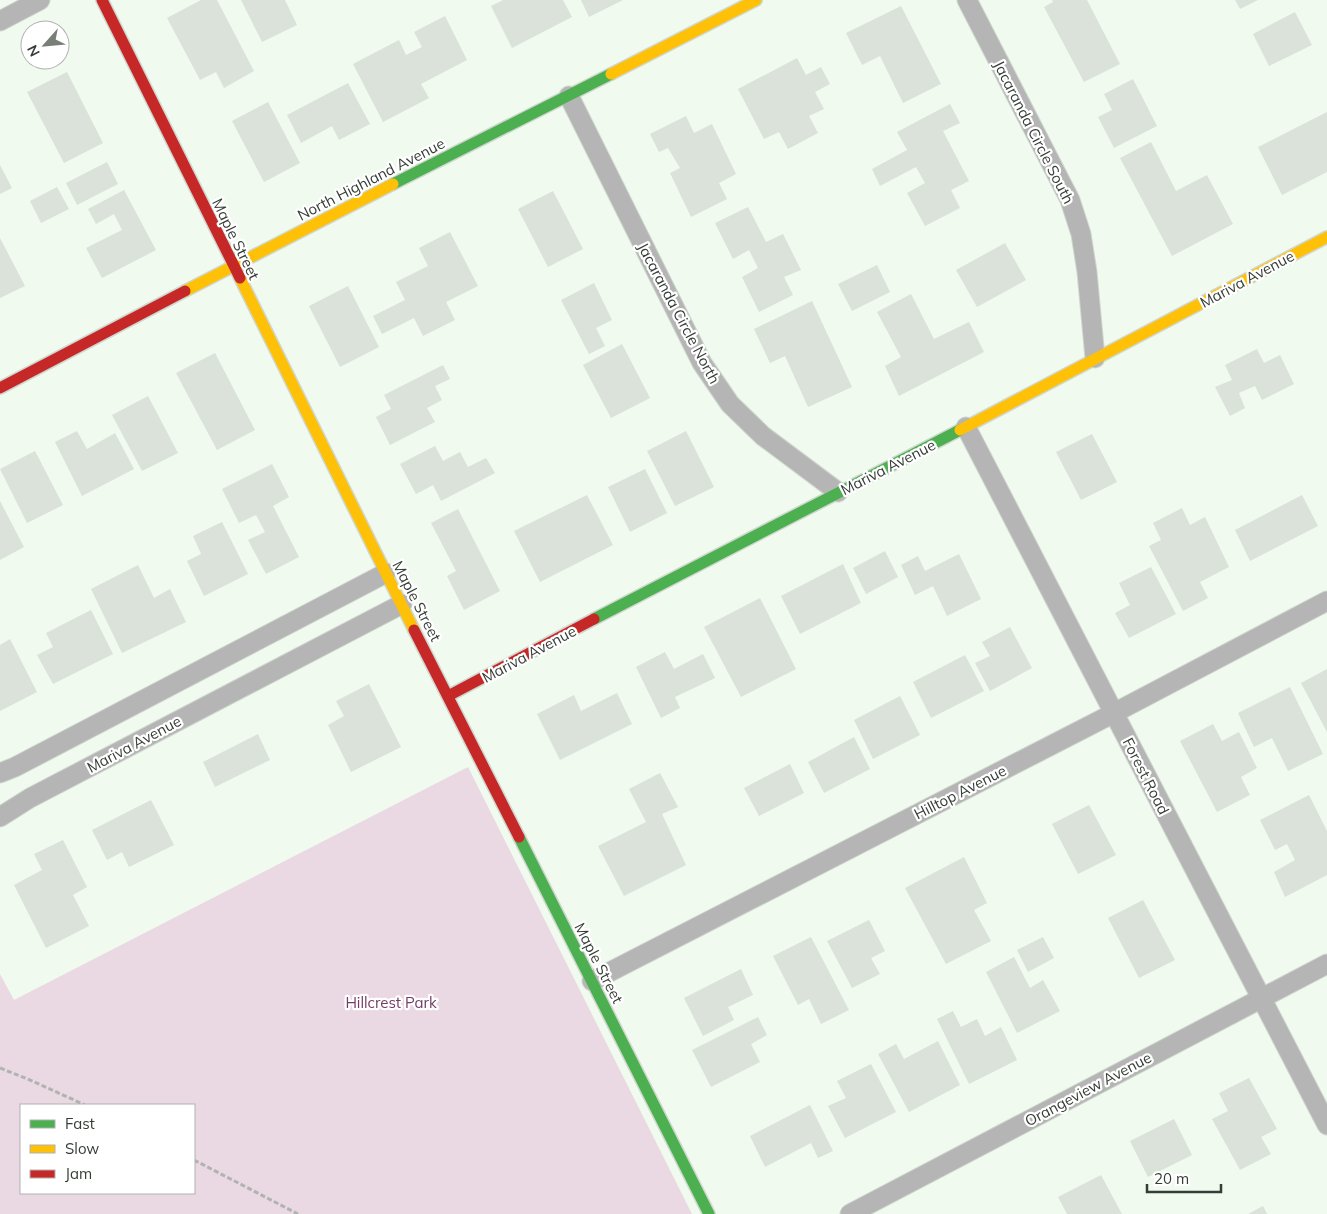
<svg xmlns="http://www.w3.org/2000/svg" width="1327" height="1214" font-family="Mulish,sans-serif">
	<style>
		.green { fill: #ead8e3; fill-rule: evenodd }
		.building { fill: #dae2d9 }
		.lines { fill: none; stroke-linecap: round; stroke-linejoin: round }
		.street-casing { stroke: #cfd7cf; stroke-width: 21 }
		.fast-casing { stroke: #cfd7cf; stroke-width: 14 }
		.slow-casing { stroke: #cfd7cf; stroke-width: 14 }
		.jam-casing { stroke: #cfd7cf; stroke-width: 14 }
		.path { stroke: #b1b3b0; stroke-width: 3; stroke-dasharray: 5 2.5; stroke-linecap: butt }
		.street { stroke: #b6b5b5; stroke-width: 19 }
		.fast { stroke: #4caf50; stroke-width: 11 }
		.slow { stroke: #ffc107; stroke-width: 11 }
		.jam { stroke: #c62828; stroke-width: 11 }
		.labels { text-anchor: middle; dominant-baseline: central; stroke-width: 4.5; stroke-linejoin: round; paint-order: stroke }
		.street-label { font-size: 15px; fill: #363d36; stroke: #fff }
		.park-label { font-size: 15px; fill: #733c66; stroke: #fff }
	</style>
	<rect width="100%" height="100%" fill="#f0faef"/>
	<path class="green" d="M468 767 692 1214H0V974L14 1000ZM21 1105H194V1193H21Z"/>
	<path class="building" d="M201 0H217L254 71 224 88 216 72 200 80 167 18Z
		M241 0H285L297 25 262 42Z
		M503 0H563L572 17 512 48 491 6Z
		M581 0H623L589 17Z
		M1052 0H1087L1120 64 1084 82 1044 7 1053 2Z
		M1235 0H1258L1240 9Z
		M901 6 941 84 903 103 880 56 862 65 846 33Z
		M1295 12 1312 45 1269 66 1253 34Z
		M445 16 467 60 421 84 429 98 383 122 353 64 399 40 406 55 422 47 414 32Z
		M797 58 806 75 821 67 830 84 815 92 824 109 809 116 818 133 788 149 779 132 764 139 738 89Z
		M67 72 103 143 64 163 27 92Z
		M1133 79 1157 126 1114 148 1098 117 1112 110 1104 94Z
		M348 83 370 124 339 140 332 126 301 143 287 115Z
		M268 102 300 163 264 182 232 121Z
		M950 104 960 123 943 131 969 181 951 190 960 208 925 226 907 193 925 183 916 167 880 186 872 169 907 150 897 132Z
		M1327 112V172L1282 195 1258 147Z
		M686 116 694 133 712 124 736 174 719 183 727 199 691 217 670 173 680 168 668 148 659 152 650 134Z
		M1151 142 1176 191 1207 175 1233 224 1172 256 1120 158Z
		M107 162 118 184 77 205 66 183Z
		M0 165 12 188 0 194Z
		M57 187 69 209 41 223 30 201Z
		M124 190 156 250 102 278 86 248 122 230 114 214 96 224 88 209Z
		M553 191 583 249 548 267 518 209Z
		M748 207 766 242 783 234 801 270 784 277 793 295 759 312 742 277 758 268 749 250 733 259 715 223Z
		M450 232 478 286 446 302 455 320 423 336 414 318 382 334 373 316 405 300 396 282 428 266 419 248Z
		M0 238 25 286 0 298Z
		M1005 243 1026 280 977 307 956 270Z
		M877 265 890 292 852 311 838 284Z
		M594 283 612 320 596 328 605 346 589 354 561 300Z
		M348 286 379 347 340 367 309 306Z
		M911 294 934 339 969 322 984 352 899 396 885 366 901 357 877 312Z
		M812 301 852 387 808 407 785 356 770 363 754 329Z
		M622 344 650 398 611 418 583 365Z
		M1257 349 1264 363 1280 355 1294 384 1262 400 1255 386 1239 393 1245 408 1230 416 1215 387 1232 380 1225 365Z
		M215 353 255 430 217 450 176 373Z
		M443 365 450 379 435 386 442 400 427 408 435 422 390 445 376 417 391 409 384 395Z
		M148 396 178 453 142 471 112 415Z
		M77 431 87 449 115 433 134 469 82 496 55 442Z
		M686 431 714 487 675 506 647 451Z
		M1092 434 1117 482 1081 500 1056 452Z
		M435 446 443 461 460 452 468 467 486 458 495 473 441 501 433 485 416 494 400 464Z
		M35 451 63 505 27 523 0 469Z
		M272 464 289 497 273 506 299 557 266 574 248 540 265 532 256 515 239 523 222 489Z
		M645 469 667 513 630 532 608 487Z
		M587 495 613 545 540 582 514 531Z
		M1302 495 1318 526 1250 561 1235 530Z
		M0 501 24 547 0 560Z
		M1182 508 1190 525 1205 517 1229 567 1200 582 1208 598 1183 611 1149 546 1161 540 1153 523Z
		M458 509 500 591 464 610 447 576 456 571 431 523Z
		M222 522 248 574 204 596 187 561 201 554 193 536Z
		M885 551 898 577 866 594 853 568Z
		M959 554 981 599 947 616 933 586 915 595 901 565 918 556 925 571Z
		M843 564 861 603 800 634 781 596Z
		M138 565 154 598 170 589 186 622 122 653 91 589Z
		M1151 567 1176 614 1129 638 1115 613 1130 605 1119 583Z
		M760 598 796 669 741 697 704 627Z
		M91 610 113 654 53 684 37 655 53 647 46 633Z
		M1010 627 1032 668 990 691 975 663 990 656 982 642Z
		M10 639 37 692 0 711V645Z
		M665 652 674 669 703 654 715 678 675 697 680 708 661 718 636 667Z
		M965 655 984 691 931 718 913 682Z
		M1327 669V732L1301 683Z
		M369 684 401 747 351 772 328 725 344 716 336 701Z
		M1290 687 1323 754 1288 771 1272 738 1254 747 1238 713Z
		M617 693 632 724 560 760 537 714 574 695 581 711Z
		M900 696 920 735 873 759 854 720Z
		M1213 724 1222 741 1239 732 1257 768 1241 777 1250 795 1217 812 1180 741Z
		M258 734 270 760 215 787 203 762Z
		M854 737 870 769 824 793 808 762Z
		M790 764 804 793 759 816 744 788Z
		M660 773 678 807 662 814 686 865 624 896 598 846 646 822 629 789Z
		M1309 795 1327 831V875L1285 897 1274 872 1295 860 1287 844 1275 850 1260 820Z
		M151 800 174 845 129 867 122 852 107 860 92 830Z
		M1089 805 1116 855 1078 874 1052 824Z
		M63 840 87 887 73 895 89 926 46 948 14 885 42 870 34 854Z
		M964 857 987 903 974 910 991 941 946 964 905 888Z
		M1143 900 1175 960 1139 978 1108 918Z
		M869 920 885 951 871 958 880 974 852 988 827 941Z
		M811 937 849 1010 821 1024 809 999 798 1005 773 956Z
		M1043 937 1054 958 1028 972 1017 950Z
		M1014 957 1030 988 1043 980 1060 1011 1017 1033 986 972Z
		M741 969 753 995 728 1007 734 1020 703 1036 684 998Z
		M953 1011 961 1027 977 1019 985 1036 1001 1027 1017 1060 969 1084 937 1019Z
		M758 1017 767 1035 751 1044 760 1062 711 1087 692 1050Z
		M938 1041 960 1085 909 1112 878 1054 896 1044 904 1059Z
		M871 1064 896 1112 845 1138 828 1106 846 1098 837 1081Z
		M1249 1078 1277 1129 1261 1137 1271 1154 1240 1170 1212 1119 1228 1111 1219 1093Z
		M810 1105 833 1151 818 1158 811 1143 765 1167 750 1136Z
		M1174 1119 1192 1155 1148 1177 1130 1141Z
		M1101 1175 1122 1214H1067L1058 1197Z
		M1263 1206 1267 1214H1248Z"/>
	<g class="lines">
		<defs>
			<path id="street" d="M967 0 1070 200 1081 234 1087 272 1095 358
				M0 21 40 0
				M569 96 702 363 730 404 763 436 838 492
				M966 427 1327 1125
				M0 773 15 767 386 573
				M0 817 30 798 402 604
				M592 981 1114 713 1327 601
				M850 1214 1327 964"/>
			<path id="fast" d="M393 184 611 74
				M594 619 960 430
				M519 837 709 1214"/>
			<path id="slow" d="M611 74 756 0
				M240 278 414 630
				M185 291 393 184
				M960 430 1327 237"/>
			<path id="jam" d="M102 0 240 278
				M0 388 185 291
				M414 630 519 837
				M448 696 594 619"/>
		</defs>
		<use href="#street" class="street-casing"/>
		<use href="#fast" class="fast-casing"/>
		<use href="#slow" class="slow-casing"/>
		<use href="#jam" class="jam-casing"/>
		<path class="path" d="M0 1068 30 1080 85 1105
			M194 1160 298 1214"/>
		<use href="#street" class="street"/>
		<use href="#fast" class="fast"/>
		<use href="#slow" class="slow"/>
		<use href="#jam" class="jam"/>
	</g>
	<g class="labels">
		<g class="street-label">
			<text transform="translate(1034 132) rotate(63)">Jacaranda Circle South</text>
			<text transform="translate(371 179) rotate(-27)">North Highland Avenue</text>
			<text transform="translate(236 239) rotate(64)">Maple Street</text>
			<text transform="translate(1247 279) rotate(-28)">Mariva Avenue</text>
			<text transform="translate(679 313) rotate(62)">Jacaranda Circle North</text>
			<text transform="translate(888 467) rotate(-27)">Mariva Avenue</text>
			<text transform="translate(417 601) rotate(63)">Maple Street</text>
			<text transform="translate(529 654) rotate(-28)">Mariva Avenue</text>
			<text transform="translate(134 744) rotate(-28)">Mariva Avenue</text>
			<text transform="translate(1146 776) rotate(63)">Forest Road</text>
			<text transform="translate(960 792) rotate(-27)">Hilltop Avenue</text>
			<text transform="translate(599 963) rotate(63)">Maple Street</text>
			<text transform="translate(1088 1089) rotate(-28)">Orangeview Avenue</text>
		</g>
		<g class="park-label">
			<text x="391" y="1002">Hillcrest Park</text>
		</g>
	</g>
	<rect x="20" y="1104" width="175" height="90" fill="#ffffff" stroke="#afb1af"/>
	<rect x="30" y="1120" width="25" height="8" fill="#4caf50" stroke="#afb1af"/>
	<text x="65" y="1129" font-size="15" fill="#363d36">Fast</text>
	<rect x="30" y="1145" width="25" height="8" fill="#ffc107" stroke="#afb1af"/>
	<text x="65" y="1154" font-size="15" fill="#363d36">Slow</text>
	<rect x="30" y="1170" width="25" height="8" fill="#c62828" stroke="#afb1af"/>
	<text x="65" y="1179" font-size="15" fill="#363d36">Jam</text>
	<g transform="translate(45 45) rotate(243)"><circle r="24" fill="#ffffff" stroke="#afb1af"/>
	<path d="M0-4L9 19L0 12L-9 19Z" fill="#777f77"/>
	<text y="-8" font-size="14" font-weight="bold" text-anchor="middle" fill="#363d36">N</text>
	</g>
	<path d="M1147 1184v8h74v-8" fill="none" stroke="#363d36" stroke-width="2.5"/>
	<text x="1154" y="1184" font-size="15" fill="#363d36" stroke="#ffffff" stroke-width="4" paint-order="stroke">20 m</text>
</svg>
